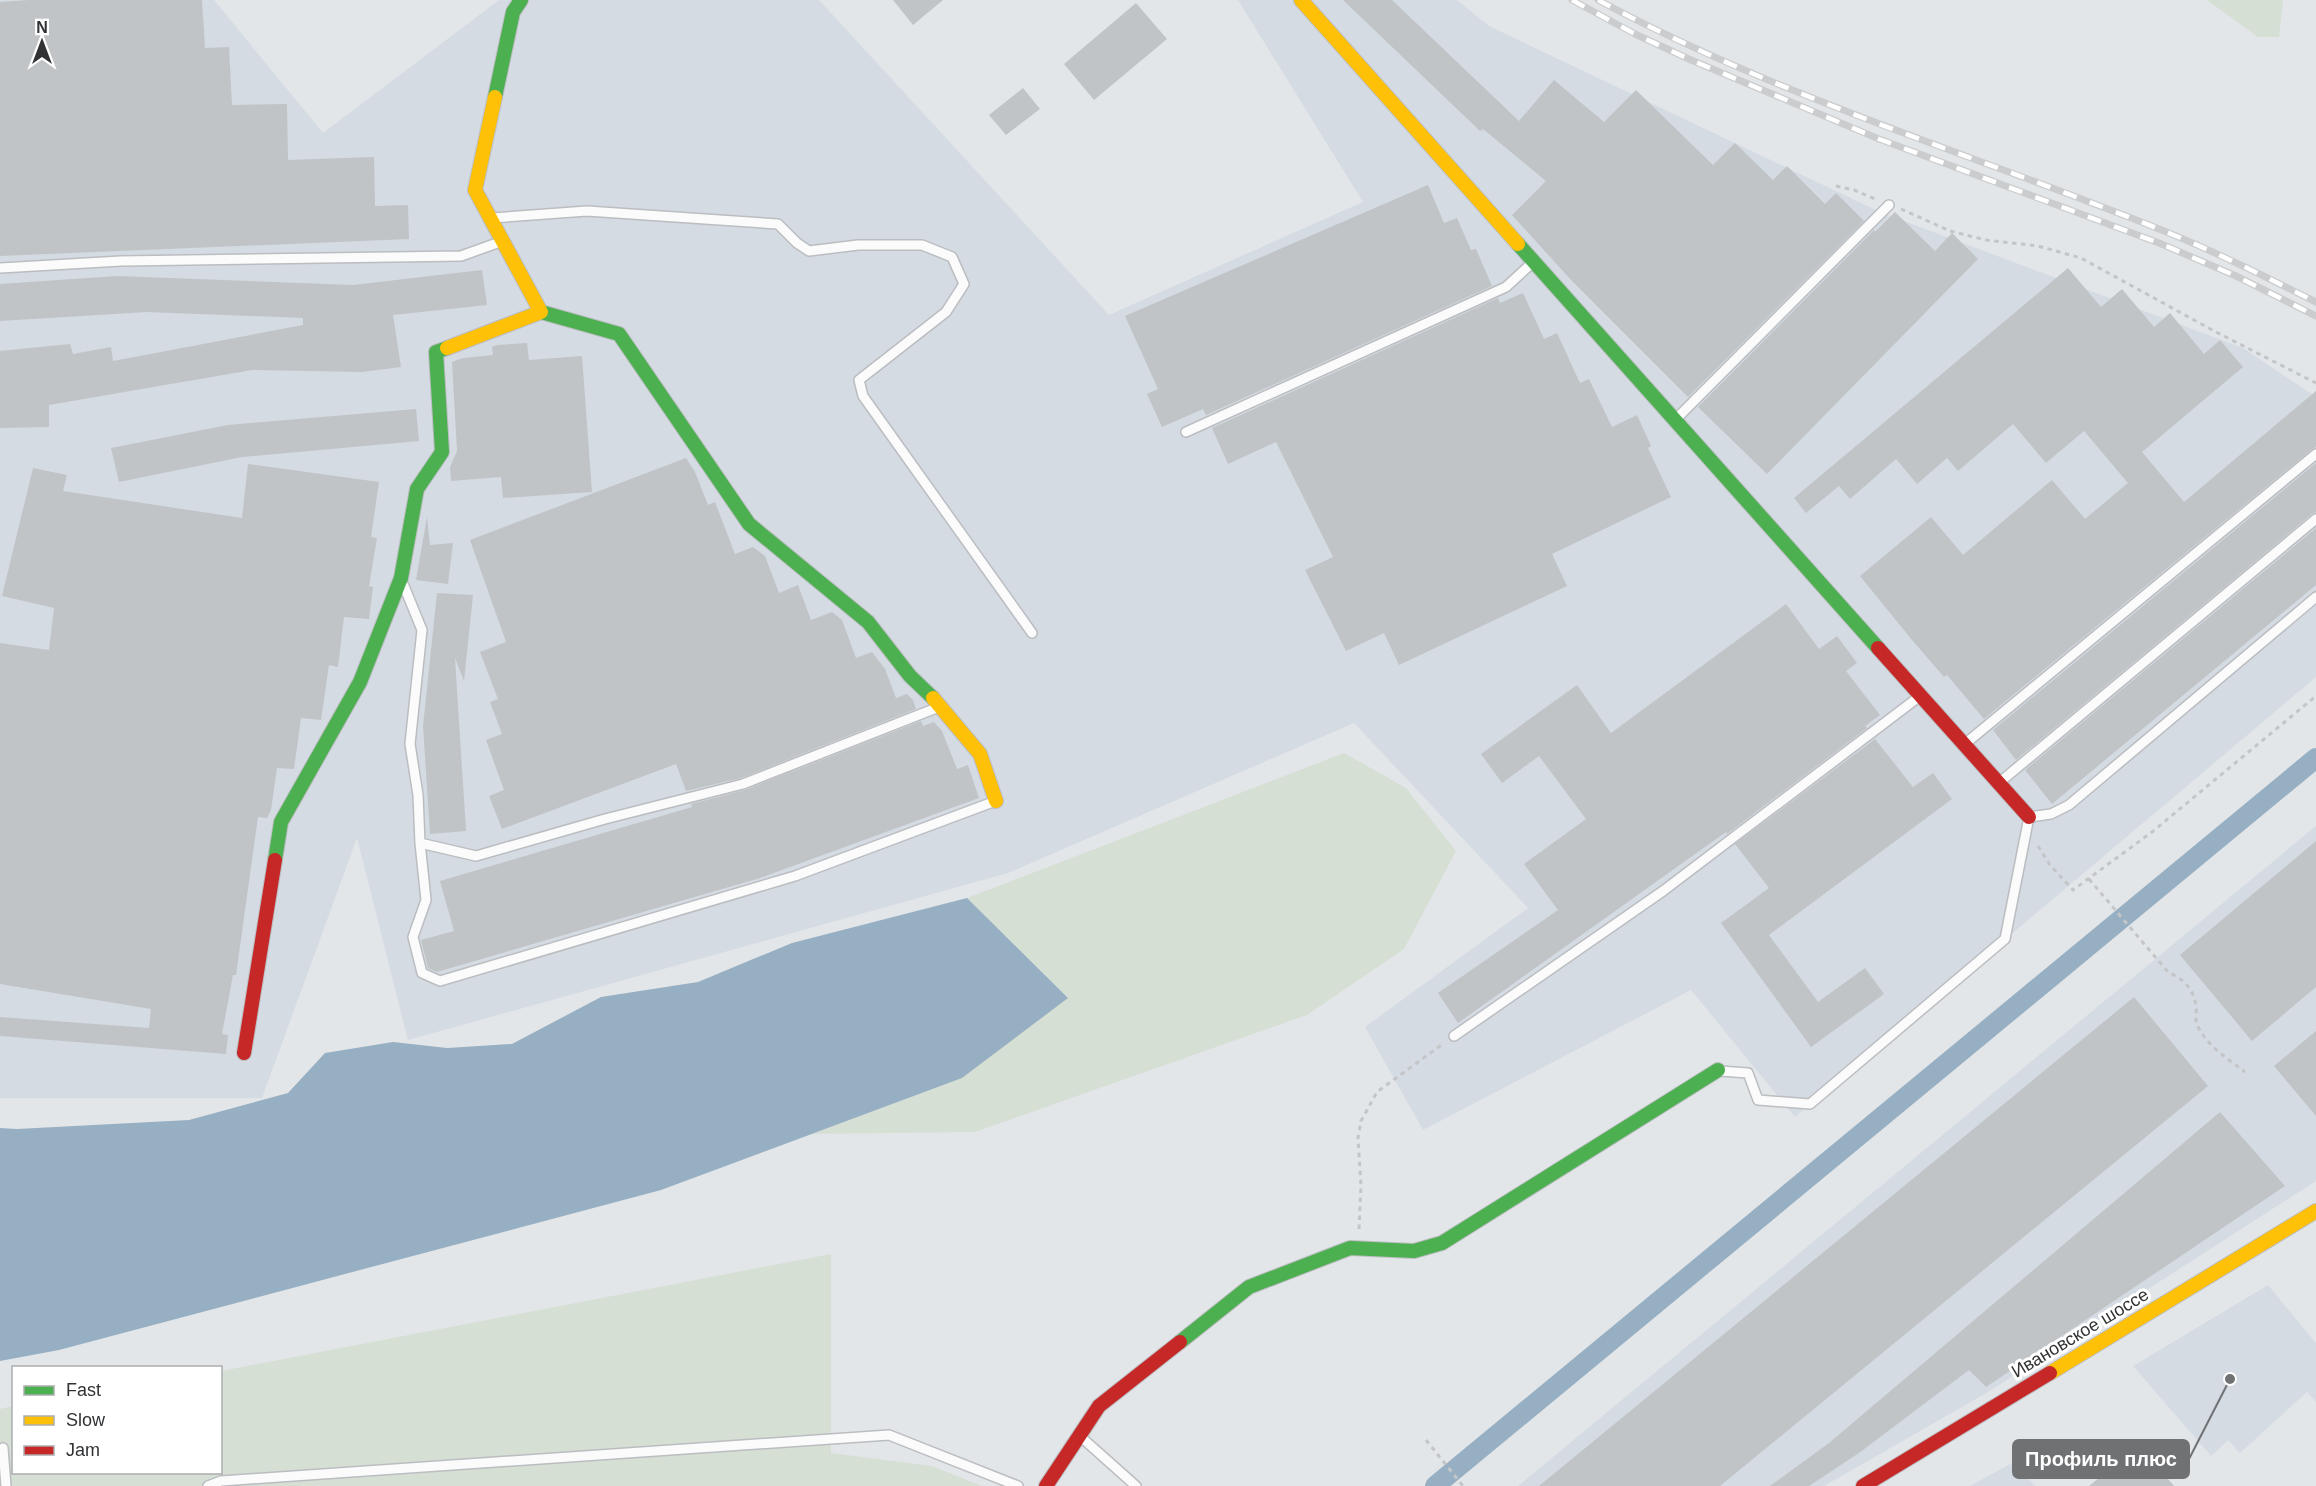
<svg xmlns="http://www.w3.org/2000/svg" width="2316" height="1486" font-family="Arial,sans-serif">
	<style>
		.built { fill: #d4dbe3 }
		.green { fill: #d5dfd4 }
		.water { fill: #97afc2 }
		.lines { fill: none; stroke-linecap: round; stroke-linejoin: round }
		.canal { stroke: #97afc2; stroke-width: 20 }
		.building { fill: #c1c4c6 }
		.lane-casing { stroke: #bbbdc0; stroke-width: 12 }
		.fast-casing { stroke: #bbbdc0; stroke-width: 16 }
		.slow-casing { stroke: #bbbdc0; stroke-width: 16 }
		.jam-casing { stroke: #bbbdc0; stroke-width: 16 }
		.path { stroke: #c4c5c7; stroke-width: 3; stroke-dasharray: 4.5 4.5; stroke-linecap: butt }
		.lane { stroke: #fbfbfc; stroke-width: 9 }
		.fast { stroke: #4caf50; stroke-width: 14 }
		.slow { stroke: #ffc107; stroke-width: 14 }
		.jam { stroke: #c62828; stroke-width: 14 }
		.rail-casing { stroke: #cbcccd; stroke-width: 7 }
		.rail { stroke: #fff; stroke-width: 4.5; stroke-dasharray: 14; stroke-linecap: butt }
		.labels { text-anchor: middle; dominant-baseline: central; stroke-width: 6; stroke-linejoin: round; paint-order: stroke }
		.street-label { font-size: 18px; fill: #303234; stroke: #fff }
		.leader { fill: none; stroke: #6f7173; stroke-width: 2 }
		.callout-dot { fill: #6f7173; stroke: #fff; stroke-width: 2 }
		.callout { fill: #6f7173; stroke: #6f7173; stroke-width: 2 }
		.callout-label { font-size: 20px; text-anchor: middle; font-weight: bold; fill: #fff }
	</style>
	<rect width="100%" height="100%" fill="#e3e6e9"/>
	<path class="built" d="M0 0H214L323 133 499 0H819L1109 315 1363 202 1238 0H1457L1489 26 1880 212 2243 348 2316 397V677L1795 1117 1691 990 1423 1130 1365 1027 1528 908 1354 723 1008 873 408 1040 357 838 262 1098H0Z
		M2316 826V1181L1988 1392 1824 1486H1518Z
		M2268 1285 2316 1343V1402L2307 1392 2240 1453 2228 1440 2211 1456 2133 1366Z
		M2014 1462 2035 1486H1970Z"/>
	<path class="green" d="M2207 0H2283L2279 37H2258Z
		M1344 753 1406 788 1456 851 1404 949 1307 1015 975 1132 812 1134 962 1078 1067 997 967 898Z
		M831 1254V1453L932 1466 982 1486H0V1409L13 1406 14 1472H220L221 1371Z"/>
	<path class="water" d="M967 898 1068 998 962 1078 661 1190 59 1350 0 1361V1128L17 1129 189 1120 288 1093 325 1053 393 1042 447 1048 512 1044 601 997 698 982 792 943Z"/>
	<g class="lines">
		<path class="canal" d="M1435 1486 2316 758"/>
	</g>
	<path class="building" d="M29 0H202L205 48 229 47 232 105 287 104 288 160 374 157 375 206 408 205 409 239 0 256V2Z
		M893 0H943L913 25Z
		M1343 0H1392L1519 121 1554 80 1604 122 1636 90 1713 165 1735 143 1773 180 1787 166 1825 204 1836 193 1864 221 1688 397 1572 281 1512 215 1546 181 1483 129 1480 131Z
		M1136 3 1167 39 1094 100 1064 64Z
		M1023 88 1040 109 1006 135 989 115Z
		M1428 185 1444 223 1457 218 1471 250 1476 249 1492 286 1206 415 1203 409 1162 427 1147 394 1158 389 1125 316Z
		M1895 212 1935 251 1952 233 1978 259 1767 474 1698 407 1874 230 1875 232Z
		M2068 268 2101 307 2122 289 2154 327 2170 313 2204 354 2220 340 2243 367 2142 452 2184 502 2316 391V447L2312 449 1984 719 1947 675 1944 677 1912 640 1860 576 1931 517 1963 555 2052 480 2085 519 2128 483 2084 431 2046 463 2013 424 1958 471 1947 458 1917 484 1896 459 1850 499 1839 486 1806 513 1794 498Z
		M482 270 487 305 393 315 401 367 362 372 252 370 49 405V427L0 428V351L70 344 73 354 111 347 113 361 303 325V318L147 312 0 321V284L117 276 353 285Z
		M1523 293 1544 339 1557 333 1580 383 1589 379 1612 427 1637 415 1651 446 1648 448 1671 497 1552 554 1567 586 1399 665 1384 633 1346 651 1305 570 1333 557 1276 442 1228 464 1212 428 1498 298 1500 303Z
		M527 343 529 360 582 356 592 492 503 498 501 477 451 481 450 467 457 451 452 362 463 358 493 355 492 347 497 345Z
		M416 409 419 441 242 457 119 482 111 448 228 425Z
		M686 458 695 472 708 505 715 502 735 554 753 547 765 556 779 593 798 585 811 620 832 612 842 620 856 658 872 652 885 669 896 698 907 694 913 700 916 709 741 778 686 791 676 764 502 829 489 796 504 790 486 740 502 734 490 702 498 699 480 652 506 642 470 540Z
		M2316 463V512L2312 514 2016 760 1993 730Z
		M248 464 379 482 371 537 377 538 369 586 373 587 369 619 344 617 338 667 329 665 321 720 301 718 294 769 277 768 271 810 267 818 258 817 236 975H233L222 1034 228 1035 226 1054 0 1036V1017L149 1028 151 1009 0 984V643L49 650 54 608 2 596 33 468 67 475 63 491 242 518Z
		M427 517 430 545 453 543 448 584 416 580Z
		M2316 528V585L2052 804 2025 770Z
		M437 593 473 595 464 681 455 658 466 831 430 834 423 726Z
		M1786 604 1819 649 1837 636 1857 663 1846 671 1880 715 1865 726 1867 728 1727 834 1726 832 1458 1023 1438 993 1558 910 1524 864 1586 819 1539 756 1502 783 1481 754 1577 685 1611 733Z
		M921 721 923 726 934 722 942 731 957 769 968 765 979 798 760 878 437 972 428 968 421 940 454 931 440 881 692 807 691 804 745 790Z
		M1875 739 1913 787 1933 773 1952 799 1769 935 1818 1002 1865 968 1884 994 1811 1047 1721 923 1769 888 1735 844Z
		M2316 841V987L2252 1041 2180 955Z
		M2134 997 2208 1086 1720 1486H1539Z
		M2316 1031V1116L2274 1066Z
		M2220 1112 2285 1186 1986 1387 1969 1370 1859 1453 1809 1486H1770L1829 1443Z
		M2139 1445 2174 1486H2089Z"/>
	<g class="lines">
		<defs>
			<path id="lane" d="M492 218 587 211 778 224 797 243 809 251 858 245H922L952 257 964 284 946 312 859 380 863 396 1032 633
				M0 268 121 261 461 256 500 242
				M1677 418 1889 205
				M1186 432 1506 287 1532 263
				M404 586 422 630 410 744 418 795 420 843 476 856 605 819 743 784 939 707
				M1966 743 2316 454
				M2000 782 2316 519
				M420 843 426 900 413 937 422 973 440 981 795 876 993 802
				M1454 1036 1663 891 1920 696
				M1720 1071 1748 1073 1758 1100 1810 1104 2005 939 2029 817 2051 814 2069 805 2316 597
				M1081 1437 1136 1486
				M3 1448 6 1486
				M208 1486 221 1481 889 1435 1018 1486"/>
			<path id="fast" d="M495 97 513 12 521 0
				M1518 244 1878 648
				M541 312 619 334 749 524 868 622 910 676 933 698
				M275 860 281 822 360 682 401 578 417 489 442 452 436 352 447 348
				M1180 1342 1249 1287 1350 1248 1414 1251 1442 1243 1718 1070"/>
			<path id="slow" d="M1301 0 1518 244
				M447 348 541 312 475 190 495 97
				M933 698 980 754 996 801
				M2050 1373 2316 1211"/>
			<path id="jam" d="M1878 648 2029 817
				M244 1053 275 860
				M1046 1486 1099 1406 1180 1342
				M1863 1486 2050 1373"/>
		</defs>
		<use href="#lane" class="lane-casing"/>
		<use href="#fast" class="fast-casing"/>
		<use href="#slow" class="slow-casing"/>
		<use href="#jam" class="jam-casing"/>
		<path class="path" d="M1836 186 1854 190 1875 199
			M1901 209 1950 231 1986 240 2038 246 2081 258 2216 332 2316 383
			M2038 846 2050 865 2073 890 2152 832 2316 696
			M2089 879 2168 972C2183 979 2194 988 2196 1007 2197 1013 2195 1020 2197 1025 2207 1046 2227 1058 2245 1072
			M1359 1229 1361 1186 1358 1138 1361 1121 1377 1092 1444 1043
			M1426 1440 1463 1486"/>
		<use href="#lane" class="lane"/>
		<use href="#fast" class="fast"/>
		<use href="#slow" class="slow"/>
		<use href="#jam" class="jam"/>
		<defs>
			<path id="rail" d="M1572 0 1635 34 1691 60 1879 139 2159 243 2236 276 2316 316
				M1598 0C1778 97 1975 155 2164 231 2216 252 2266 277 2316 302"/>
		</defs>
		<use href="#rail" class="rail-casing"/>
		<use href="#rail" class="rail"/>
	</g>
	<g class="labels">
		<g class="street-label">
			<text transform="translate(2080 1333) rotate(-31)">Ивановское шоссе</text>
		</g>
	</g>
	<path class="leader" d="M2230 1379L2189 1459"/>
	<circle class="callout-dot" cx="2230" cy="1379" r="6"/>
	<rect class="callout" x="2013" y="1440" width="176" height="38" rx="6"/>
	<g class="callout-label">
		<text x="2101" y="1466">Профиль плюс</text>
	</g>
	<rect x="12" y="1366" width="210" height="108" fill="#ffffff" stroke="#acadae" stroke-width="1.5"/>
	<rect x="24" y="1386" width="30" height="9" fill="#4caf50" stroke="#acadae" stroke-width="1.5"/>
	<text x="66" y="1396" font-size="18" fill="#303234">Fast</text>
	<rect x="24" y="1416" width="30" height="9" fill="#ffc107" stroke="#acadae" stroke-width="1.5"/>
	<text x="66" y="1426" font-size="18" fill="#303234">Slow</text>
	<rect x="24" y="1446" width="30" height="9" fill="#c62828" stroke="#acadae" stroke-width="1.5"/>
	<text x="66" y="1456" font-size="18" fill="#303234">Jam</text>
	<g transform="translate(42 42)" stroke="#ffffff" stroke-width="4.5" paint-order="stroke">
	<path d="M0-4.5L10 22L0 15L-10 22Z" fill="#303234"/>
	<text y="-9" font-size="16" font-weight="bold" text-anchor="middle" fill="#303234">N</text>
	</g>
</svg>
